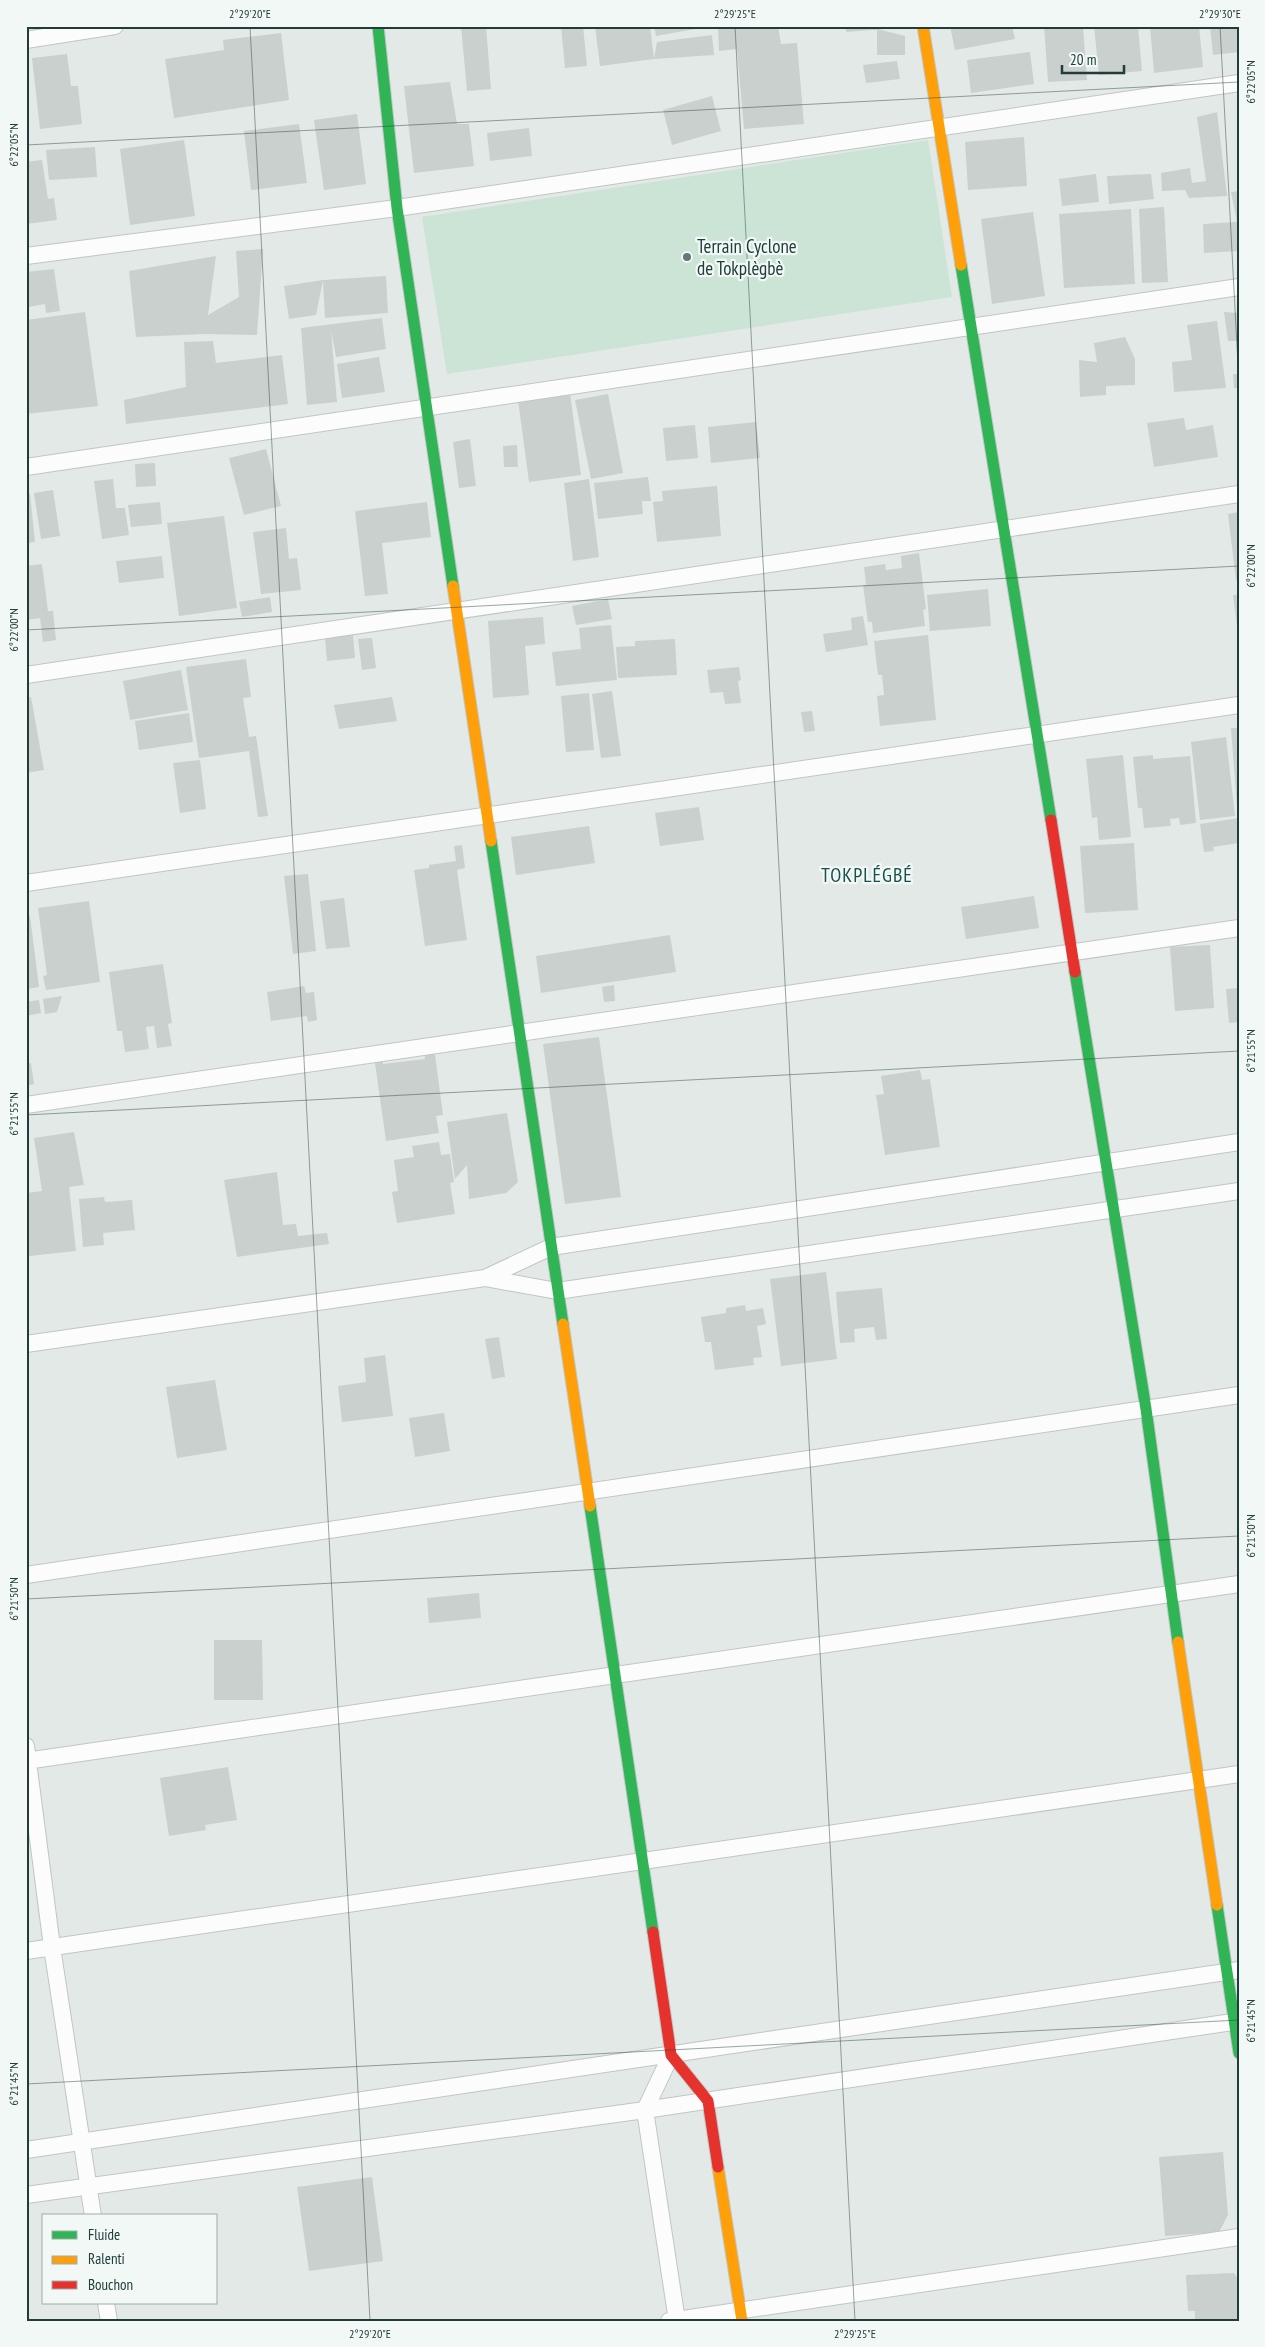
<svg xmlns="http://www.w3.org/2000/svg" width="1265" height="2347" font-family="'PT Sans Narrow',sans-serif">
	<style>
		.green { fill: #cbe4d6 }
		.building { fill: #cad0ce }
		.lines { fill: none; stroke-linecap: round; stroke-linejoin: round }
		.street-casing { stroke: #c0c6c4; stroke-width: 18 }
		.fast-casing { stroke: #bec7c5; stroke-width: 13 }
		.slow-casing { stroke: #bec7c5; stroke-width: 13 }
		.jam-casing { stroke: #bec7c5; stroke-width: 13 }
		.street { stroke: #fbfcfb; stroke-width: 16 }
		.fast { stroke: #30b455; stroke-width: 11 }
		.slow { stroke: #ff9f0a; stroke-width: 11 }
		.jam { stroke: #e5322d; stroke-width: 11 }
		.ticks { fill: none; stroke: #203d3a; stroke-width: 1; stroke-opacity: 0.45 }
		.poi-dot { fill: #647977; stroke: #f1f8f6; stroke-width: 2 }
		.labels { text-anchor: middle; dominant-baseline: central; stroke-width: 4.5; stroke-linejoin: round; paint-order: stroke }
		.poi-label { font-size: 19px; fill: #203d3a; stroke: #f1f8f6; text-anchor: start }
		.neighbourhood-label { font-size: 20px; letter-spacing: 1px; fill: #1a504b; stroke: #f1f8f6 }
		.neatline { fill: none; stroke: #203d3a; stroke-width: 2 }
		.ticks-label { font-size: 12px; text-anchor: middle; fill: #203d3a }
	</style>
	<rect width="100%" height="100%" fill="#e3e9e7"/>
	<path class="green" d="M928 140 952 297 447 374 422 217Z"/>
	<path class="building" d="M461 26H486L491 89 467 91Z
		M561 26H583L587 66 565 68Z
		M595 26H650L654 59 600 66Z
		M654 26H705L706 27 656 36Z
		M718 26H778L781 44 797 43 804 124 744 129 737 49 719 51Z
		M846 26H898V28L846 32Z
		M950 26H1012L1015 39 955 50Z
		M1044 26H1083L1087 80 1048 82Z
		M1094 26H1138L1142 71 1099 75Z
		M1150 26H1199L1203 67 1154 73Z
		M1210 26H1239V52L1213 55Z
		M877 29 905 36V55H877Z
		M281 33 289 100 174 118 165 59 224 50 223 40Z
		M712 35 714 55 654 59 657 42Z
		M1030 52 1034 84 971 93 967 60Z
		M67 54 71 86H78L82 124 40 129 32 58Z
		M897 61 900 79 866 83 863 65Z
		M450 82 457 124H469L474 166 414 173 404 86Z
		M712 96 721 131 672 145 663 110Z
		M1217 112 1227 196 1189 198 1185 190 1162 191 1161 173 1190 168 1192 183 1206 181 1197 117Z
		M357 114 366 184 324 190 314 120Z
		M299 124 307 183 251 190 244 131Z
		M529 128 532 156 490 161 487 133Z
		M26 135 29 148 26 149Z
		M1024 137 1027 186 968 190 965 142Z
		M184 140 195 216 130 225 120 149Z
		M95 147 97 177 49 180 46 150Z
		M42 160 48 199 54 198 57 220 26 224V162Z
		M1096 174 1099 202 1062 206 1059 179Z
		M1151 174 1154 199 1109 204 1107 176Z
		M1239 191V222H1237L1231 192Z
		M1164 207 1168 282 1142 283 1139 209Z
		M1131 209 1135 284 1064 288 1059 214Z
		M1033 212 1045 296 992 304 981 219Z
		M1237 222 1238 251 1204 253 1203 224Z
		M263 249 257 335 205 334 136 337 129 271 216 256 208 315 239 297 236 251Z
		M54 269 60 311 46 313 45 304 28 307 29 313H26V272Z
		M386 276 388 313 325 318 323 280 316 315 289 319 284 286 323 280Z
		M85 312 98 406 26 414V320Z
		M1224 312 1239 313V341H1228Z
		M382 318 386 349 336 357 331 330 337 402 307 405 301 328Z
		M1217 321 1226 388 1174 392 1172 362 1192 360 1187 325Z
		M1125 337 1135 359V385L1106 386V395L1080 397 1079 360 1097 362 1094 343Z
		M213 341 216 363 282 355 288 404 126 424 124 400 186 387 184 342Z
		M379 357 385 392 342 398 337 364Z
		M1233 374H1239V388H1234Z
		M570 393 581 475 529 482 518 400Z
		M608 394 623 473 591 479 575 400Z
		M1184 418 1186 430 1213 425 1218 457 1154 467 1147 423Z
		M756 422 760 458 711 463 708 427Z
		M695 425 698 458 666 461 663 428Z
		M470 439 476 486 459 488 453 442Z
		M517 445 518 467H504L503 446Z
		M266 449 281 506 244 515 229 458Z
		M155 463 156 486 136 487 135 464Z
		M648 477 651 501H642L643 514 598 519 594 483Z
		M113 479 116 508H125L129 535 102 539 94 481Z
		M589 479 599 557 573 561 564 483Z
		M717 486 721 536 657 542 653 502 663 501 662 491Z
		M53 490 60 536 41 539 34 493Z
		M26 494H30L35 542 26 543Z
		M160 502 162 524 131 527 128 505Z
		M427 502 431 537 382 543 388 594 365 596 355 511Z
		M1239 512V579L1236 580 1228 514Z
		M224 516 237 608 179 616 167 523Z
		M286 528 289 559 297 558 301 590 261 594 253 532Z
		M919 553 926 609 923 610 925 626 873 633 872 622H868L863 585H866L864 567 885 564 886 570 902 568 901 556Z
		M162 556 164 578 119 583 116 561Z
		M42 564 48 611H53L56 640 43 642 40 618 26 620V566Z
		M988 589 991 626 930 631 927 595Z
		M1233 595H1239V633H1238Z
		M270 597 272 612 242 617 239 602Z
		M608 599 612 619 576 625 572 606Z
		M863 616 868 645 826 652 823 634 852 630 851 618Z
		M543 617 545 644 525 646 529 695 493 698 488 621Z
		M611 625 617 680 556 686 552 652 581 649 579 628Z
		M353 635 355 658 327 661 325 638Z
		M928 635 936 720 880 726 877 696 884 695 882 675H878L874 641Z
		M372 638 376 668 362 670 358 639Z
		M675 639 677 675 618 678 616 647 635 646V641Z
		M246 659 251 697 243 698 249 737 256 736 268 816 258 817 249 751 199 758 186 667Z
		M739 667 741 680 738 681 741 703 725 704 723 692 710 693 707 670Z
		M181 670 188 710 130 720 123 681Z
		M612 691 621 756 601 758 592 694Z
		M589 693 594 750 566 752 561 696Z
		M31 697 44 770 26 773V698Z
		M392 697 397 721 339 729 334 705Z
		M812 711 815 731 804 732 801 712Z
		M189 713 193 742 139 750 135 721Z
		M1231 728H1239V806L1237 807Z
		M1226 737 1235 816 1200 820 1191 742Z
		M1123 755 1131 837 1099 840 1097 817 1092 818 1086 759Z
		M1153 755V759L1190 756 1196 823 1180 825 1179 818 1170 819 1171 826 1144 828 1142 808H1138L1133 757Z
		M200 760 206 809 180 813 173 763Z
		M699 807 704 840 660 846 655 813Z
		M1239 818V843L1213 847 1214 851 1204 852 1200 824Z
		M589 826 595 863 516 875 511 837Z
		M1134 843 1138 910 1085 913 1080 846Z
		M462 845 465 868 457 870 467 940 425 946 414 870 429 868V865L456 861 454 846Z
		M308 874 316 951 293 954 284 876Z
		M1034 896 1039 928 966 939 961 907Z
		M344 898 350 947 326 949 320 901Z
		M89 901 100 982 46 990 43 976 47 975 38 908Z
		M30 916 39 987 26 989V917Z
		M670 935 676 972 541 993 536 956Z
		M1210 945 1214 1008 1175 1011 1170 947Z
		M163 964 172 1023 168 1024 172 1046 157 1048 154 1026 146 1027 149 1049 125 1052 122 1031H117L109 972Z
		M614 985 615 1001 604 1002 602 987Z
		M304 986 306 993 314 992 317 1020 308 1022 307 1016 271 1021 267 992Z
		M1239 988V1022L1229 1023 1226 989Z
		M62 996 57 1012 45 1014 43 999Z
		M39 1000 41 1013 26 1016V1002Z
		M599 1037 621 1197 565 1204 543 1044Z
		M434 1047 443 1115 436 1116 439 1133 386 1141 374 1056 382 1055 383 1064 425 1059 424 1049Z
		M31 1063 34 1084 26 1086V1064Z
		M920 1070 922 1080 930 1079 940 1147 885 1155 876 1095 884 1094 881 1076Z
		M507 1113 518 1182 506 1193 469 1199 467 1165 455 1179 447 1122Z
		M74 1132 84 1185 69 1187 76 1251 29 1256 26 1230V1193L42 1191 34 1138Z
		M439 1142 441 1155 450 1154 454 1182 450 1183 455 1214 397 1223 392 1192 398 1191 394 1160 414 1157 412 1146Z
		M277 1172 283 1225 296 1224 298 1236 327 1233 329 1244 237 1257 224 1180Z
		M104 1197 105 1202 132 1200 135 1230 103 1233 104 1245 83 1247 79 1199Z
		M826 1272 837 1359 781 1366 770 1279Z
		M882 1288 887 1339 876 1340 874 1327 854 1329 855 1342 840 1343 836 1292Z
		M745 1305 746 1311 763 1308 766 1324 757 1326 762 1357 753 1358 754 1365 715 1370 711 1342H705L701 1317 726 1313V1308Z
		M499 1337 505 1377 492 1379 485 1339Z
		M385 1355 393 1416 342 1422 338 1386 366 1382 364 1358Z
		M215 1380 227 1450 177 1458 166 1387Z
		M444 1413 450 1451 415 1457 409 1418Z
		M479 1593 481 1618 429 1623 427 1598Z
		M214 1640H262L263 1700H214Z
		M228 1767 237 1820 205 1825 206 1830 169 1836 160 1778Z
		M1223 2152 1228 2215 1219 2232 1165 2236 1159 2157Z
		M372 2177 383 2261 309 2271 297 2187Z
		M1234 2273 1239 2280V2321H1195V2311H1188L1186 2275Z"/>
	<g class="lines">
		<defs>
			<path id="street" d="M26 40 115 26
				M26 256 397 208 1239 83
				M26 467 1239 287
				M26 675 1239 494
				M26 883 1239 705
				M26 1105 1239 928
				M485 1278 557 1291 1239 1191
				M26 1344 485 1278 551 1247 1239 1142
				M26 1575 1239 1395
				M26 1746 52 1947 93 2216
				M26 1761 1239 1584
				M26 1951 1239 1774
				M671 2055 645 2110 677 2321
				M26 2150 1239 1970
				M26 2195 645 2110 1239 2021
				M106 2303 109 2321
				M669 2321 1239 2237"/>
			<path id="fast" d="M378 26 397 208 453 586
				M961 265 1051 820
				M491 841 563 1324
				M1075 972 1146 1409 1178 1642
				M590 1506 653 1932
				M1217 1905 1239 2053"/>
			<path id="slow" d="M923 26 961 265
				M453 586 491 841
				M563 1324 590 1506
				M1178 1642 1217 1905
				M718 2167 742 2321"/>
			<path id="jam" d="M1051 820 1075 972
				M653 1932 671 2055 708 2101 718 2167"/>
		</defs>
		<use href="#street" class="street-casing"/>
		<use href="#fast" class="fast-casing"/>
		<use href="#slow" class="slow-casing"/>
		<use href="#jam" class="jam-casing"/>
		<use href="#street" class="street"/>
		<use href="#fast" class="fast"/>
		<use href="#slow" class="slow"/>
		<use href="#jam" class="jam"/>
	</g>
	<path class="ticks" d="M250 26 370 2321M735 26 855 2321M1220 26 1239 384M26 145 1239 82M26 630 1239 566M26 1115 1239 1051M26 1599 1239 1536M26 2084 1239 2020"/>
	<circle class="poi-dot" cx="687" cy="257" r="5"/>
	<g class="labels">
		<g class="poi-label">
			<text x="697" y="246">Terrain Cyclone<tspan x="697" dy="22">de Tokplègbè</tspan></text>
		</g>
		<g class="neighbourhood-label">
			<text x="867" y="875">TOKPLÉGBÉ</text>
		</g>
	</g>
	<rect width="1265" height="2347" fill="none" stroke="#f1f8f6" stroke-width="55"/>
	<rect x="42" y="2214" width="175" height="90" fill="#f1f8f6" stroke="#9dadab"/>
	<rect x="52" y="2231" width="25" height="8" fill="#30b455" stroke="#9dadab"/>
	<text x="88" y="2240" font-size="15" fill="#203d3a">Fluide</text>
	<rect x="52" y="2256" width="25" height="8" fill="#ff9f0a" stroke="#9dadab"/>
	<text x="88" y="2264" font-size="15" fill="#203d3a">Ralenti</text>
	<rect x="52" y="2281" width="25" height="8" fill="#e5322d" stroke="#9dadab"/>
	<text x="88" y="2290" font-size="15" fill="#203d3a">Bouchon</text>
	<path d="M1062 65v8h62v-8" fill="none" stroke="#203d3a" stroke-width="2.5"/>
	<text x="1070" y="65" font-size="15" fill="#203d3a" stroke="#f1f8f6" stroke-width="4" paint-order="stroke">20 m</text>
	<rect x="28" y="28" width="1210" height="2292" class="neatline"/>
	<g class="ticks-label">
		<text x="250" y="18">2°29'20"E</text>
		<text x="735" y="18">2°29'25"E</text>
		<text x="1220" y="18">2°29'30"E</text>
		<text transform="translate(1251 82) rotate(-90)" y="4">6°22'05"N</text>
		<text transform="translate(14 145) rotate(-90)" y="4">6°22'05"N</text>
		<text transform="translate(1251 566) rotate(-90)" y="4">6°22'00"N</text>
		<text transform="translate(14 630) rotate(-90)" y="4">6°22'00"N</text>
		<text transform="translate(1251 1051) rotate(-90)" y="4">6°21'55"N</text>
		<text transform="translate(14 1114) rotate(-90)" y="4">6°21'55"N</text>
		<text transform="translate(1251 1536) rotate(-90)" y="4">6°21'50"N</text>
		<text transform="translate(14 1599) rotate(-90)" y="4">6°21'50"N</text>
		<text transform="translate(1251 2021) rotate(-90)" y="4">6°21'45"N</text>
		<text transform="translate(14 2084) rotate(-90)" y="4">6°21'45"N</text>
		<text x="370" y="2338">2°29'20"E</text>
		<text x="855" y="2338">2°29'25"E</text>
	</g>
</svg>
